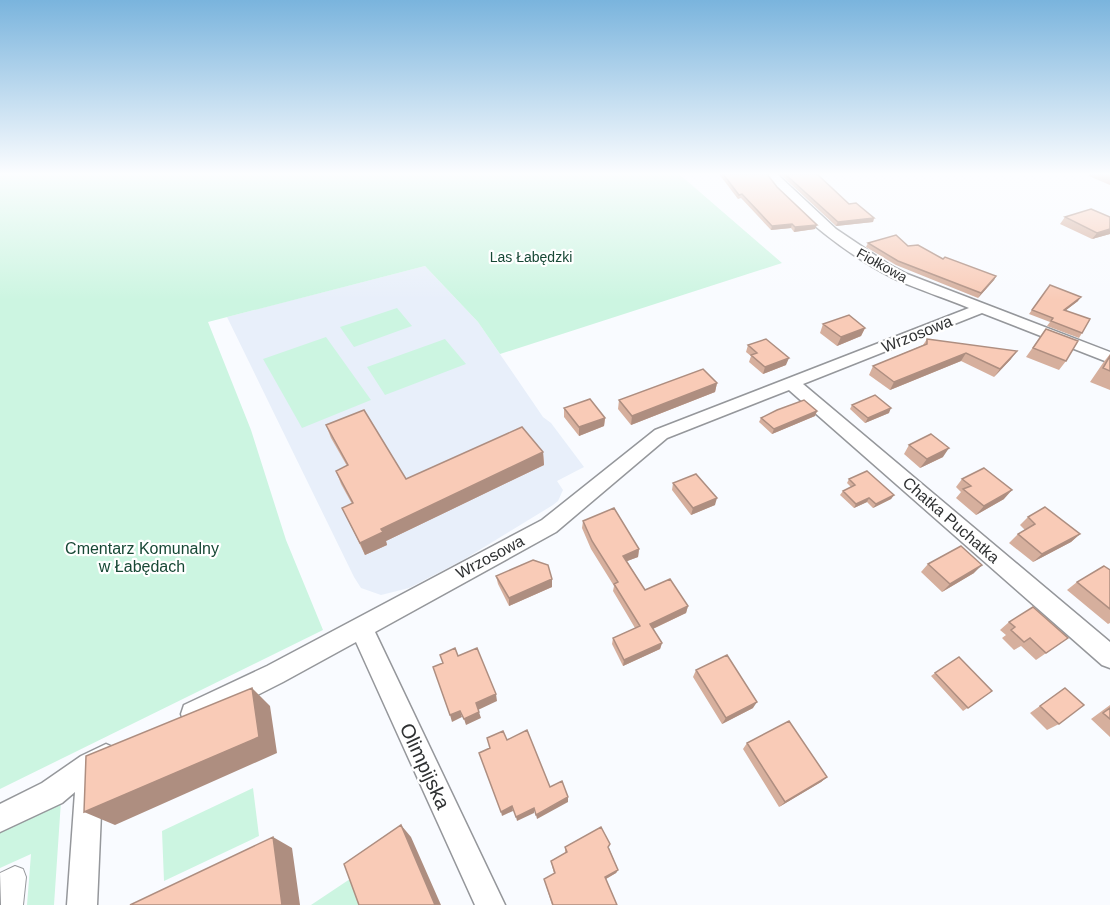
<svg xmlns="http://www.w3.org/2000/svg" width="1110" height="905" font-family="Helvetica,sans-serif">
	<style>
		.built { fill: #e8effa }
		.green { fill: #ccf5e1 }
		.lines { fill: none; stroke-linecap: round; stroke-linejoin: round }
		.pedestrian-casing { stroke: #95979b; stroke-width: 2 }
		.minor-casing { stroke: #95979b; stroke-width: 3 }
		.pedestrian { fill: #fff; fill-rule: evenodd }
		.minor { fill: #fff; fill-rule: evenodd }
		.wall { fill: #d6af9d }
		.shaded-wall { fill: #ae8e80 }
		.building { fill: #f9cbb7; stroke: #ae8e80; stroke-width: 1.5 }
		.labels { text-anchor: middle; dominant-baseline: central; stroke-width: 4.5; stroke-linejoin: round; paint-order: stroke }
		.far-park-label { font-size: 14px; fill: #174835; stroke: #fff }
		.far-street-label { font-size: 14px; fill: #2f3132; stroke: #fff }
		.street-label { font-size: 16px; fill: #2f3132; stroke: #fff }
		.park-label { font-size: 16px; fill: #174835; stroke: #fff }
		.near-street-label { font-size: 20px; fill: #2f3132; stroke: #fff }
	</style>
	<rect width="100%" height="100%" fill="#f9fbff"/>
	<path class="built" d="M425 266 478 322 543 417 551 423 584 467 557 481 563 490 558 501 553 505 463 560 409 588 381 595 361 588 354 577 227 317Z"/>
	<path class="green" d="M0 174H679L782 263 500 354 478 322 425 266 208 322 251 430 286 540 323 630 0 789Z
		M397 308 412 326 354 347 340 327Z
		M326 337 371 400 302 428 263 359Z
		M445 339 466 364 385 395 367 367Z
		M253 788 259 836 164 881 162 831Z
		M61 801 54 905H27L31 854 0 868V832Z
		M359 873 371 905H311Z"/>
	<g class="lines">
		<defs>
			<path id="pedestrian" d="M15 866 23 869 26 877 23 905H1L0 873Z"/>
			<path id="minor" d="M766 174H777L836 229 888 264 907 274 1110 352V363L982 313 803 384 1110 642V668L1102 665 789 390 667 438 556 532 375 632 505 905H475L356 642 283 682 202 723 193 726 184 723 181 714 184 705 267 666 542 520 655 430 969 308C945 298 919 290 895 279 851 257 794 215 766 174Z
				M106 744 115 748 119 757 115 766 94 778 99 780 102 790 97 905H67L75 792 62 803 0 832V804L42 783 81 756Z"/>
		</defs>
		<use href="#pedestrian" class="pedestrian-casing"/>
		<use href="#minor" class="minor-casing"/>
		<use href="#pedestrian" class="pedestrian"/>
		<use href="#minor" class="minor"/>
	</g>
	<path class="wall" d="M719 174H767L777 187 815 229 794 232 791 228 771 230 741 198 738 199Z
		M780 174H817L849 204 874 218 873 222 836 226Z
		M1089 174H1110V185L1089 176Z
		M1065 217H1110V234L1092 239 1060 224Z
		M868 243 908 246 943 259 996 276 994 280 978 298 896 265 866 247Z
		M1050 285 1078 301 1066 310 1082 333 1079 338 1047 326 1050 322 1029 314Z
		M823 324 865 328 861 336 837 346 820 333Z
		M1046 329 1066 361 1059 370 1026 357Z
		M927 339 1011 359 994 377 961 361 890 390 869 375 873 366 923 345Z
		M748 345 786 365 763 374 749 362 751 356 746 352Z
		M1110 354V390L1090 382 1103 363Z
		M717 383 715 392 631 425 618 409 619 400Z
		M852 405 889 413 865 423 850 409Z
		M564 408 605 418 604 426 579 436 564 417Z
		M817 411 815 416 772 434 759 422 761 418Z
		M326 425 406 479 543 452 544 465 386 541 387 545 365 555 342 508 352 504 341 484 336 471 347 466 331 438Z
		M909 445 943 457 920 468 904 454Z
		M849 479 894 495 891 499 873 508 867 502 854 508 840 495 843 491 851 487 847 483Z
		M962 479 1004 499 976 515 956 498 961 492 956 487Z
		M673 483 715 505 691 515 672 490Z
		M1028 517 1080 534 1071 542 1033 562 1009 543 1018 534 1025 530 1020 525Z
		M583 521 639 549 638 557 627 561 645 590 688 606 686 613 653 629 662 643 660 649 623 666 612 644 613 638 635 628 613 591 614 586 591 549 582 528Z
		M928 564 974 573 942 592 921 572Z
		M1110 570V623L1108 624 1067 590 1077 582Z
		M496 576 552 579V587L509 606 498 584Z
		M1009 622 1068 638 1036 660 1021 646 1014 650 1002 638 1006 635 1000 630Z
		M696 670 753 708 722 724 693 677Z
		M935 673 992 691 963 711 931 676Z
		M1065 688 1059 724 1047 730 1030 713Z
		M1110 705V737L1091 719Z
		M747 743 827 777 821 782 779 807 743 749Z
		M565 847 609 848 618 870 616 873 606 879 617 905H552L544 879 554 874 551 861 565 853Z"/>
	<path class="shaded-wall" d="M874 218 873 222 836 226 838 222Z
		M792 224 791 228 771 230 772 226Z
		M817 225 815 229 794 232 795 227Z
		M1110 229V234L1092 239 1097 233Z
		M996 276 994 280 978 298 981 293Z
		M1081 297 1078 301 1061 314 1064 310Z
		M865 328 861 336 837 346 841 337Z
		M1017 351 1011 359 994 377 1000 369Z
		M966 353 961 361 890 390 894 382Z
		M789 358 786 365 763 374 765 367Z
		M717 383 715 392 631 425 632 416Z
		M891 408 889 413 865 423 868 418Z
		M817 411 815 416 772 434 774 429Z
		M605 418 604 426 579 436V427Z
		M949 448 943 457 920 468 927 459Z
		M543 452 544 465 386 541 387 545 365 555 360 543 381 529Z
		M1012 490 1004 499 976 515 984 506Z
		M894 495 891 499 873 508 876 504Z
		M717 498 715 505 691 515 693 508Z
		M869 498 867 502 854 508 856 504Z
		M1080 534 1071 542 1033 562 1042 554Z
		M639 549 638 557 622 563 623 556Z
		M982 565 974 573 942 592 950 584Z
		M552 579V587L509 606V598Z
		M688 606 686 613 648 631 650 624Z
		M662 643 660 649 623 666 624 660Z
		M252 688 270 706 277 753 115 825 84 812Z
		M496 694 497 701 478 710 476 703Z
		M757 702 753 708 722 724 726 718Z
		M460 711 462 717 452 722 450 715Z
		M479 712 481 718 466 725 464 719Z
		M827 777 821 782 779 807 785 802Z
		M568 797V802L537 819 536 815Z
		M512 806 513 811 502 816 501 812Z
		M534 808V813L517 821 516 817Z
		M401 825 411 837 441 905H435Z
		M273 837 292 848 300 905H281Z
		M618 870 616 873 604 880 605 877Z"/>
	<path class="building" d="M723 174H767L777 187 817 225 795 227 792 224 772 226 742 194 739 195Z
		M785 174H817L849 204 856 203 874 218 838 222Z
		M1091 209 1110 217V229L1097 233 1065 217Z
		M896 235 908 246 918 245 943 259 945 257 996 276 981 293 898 261 868 243Z
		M1050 285 1081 297 1064 310 1090 319 1082 333 1051 321 1053 318 1032 310Z
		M849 315 865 328 841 337 823 324Z
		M1046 329 1078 341 1066 361 1033 348Z
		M766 339 789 358 765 367 751 355 757 353 748 345Z
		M927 339 1017 351 1000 369 966 353 894 382 873 366 927 344Z
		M1110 356V371L1103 368Z
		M703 369 717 383 632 416 619 400Z
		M875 395 891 408 868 418 852 405Z
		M590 399 605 418 579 427 564 408Z
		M804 400 817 411 774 429 761 418 777 410Z
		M364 410 406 479 522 427 543 452 381 529 383 532 360 543 342 508 353 503 336 471 348 465 326 425Z
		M931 434 949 448 927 459 909 445Z
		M984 468 1012 490 984 506 963 489 971 486 962 479Z
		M867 471 894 495 876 504 869 498 856 504 843 491 855 485 849 479Z
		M696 474 717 498 693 508 673 483Z
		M1045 507 1080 534 1042 554 1018 534 1035 524 1028 517Z
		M614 508 639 549 623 556 645 590 670 579 688 606 650 624 662 643 624 660 613 638 640 626 614 584 618 582 592 541 583 521Z
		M961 546 982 565 950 584 928 564Z
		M533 560 548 565 552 579 509 598 496 576Z
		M1104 566 1110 570V609L1077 582Z
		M1033 607 1068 638 1046 653 1030 638 1024 642 1011 630 1015 627 1009 622Z
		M455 648 458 656 477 648 496 694 476 703 479 712 464 719 460 711 450 715 433 667 443 663 440 655Z
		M727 655 757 702 726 718 696 670Z
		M959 657 992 691 968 708 935 673Z
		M252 688 259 737 84 812 86 756Z
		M1065 688 1084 705 1059 724 1040 706Z
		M1110 708V719L1103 713Z
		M789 721 827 777 785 802 747 743Z
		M527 730 550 787 562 781 568 797 536 815 534 808 516 817 512 806 501 812 479 753 490 748 487 738 503 731 507 740Z
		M401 825 435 905H359L344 864Z
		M601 827 610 844 608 847 618 870 605 877 617 905H553L544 879 555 873 551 861 567 852 565 847Z
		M273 837 282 905H130Z"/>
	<linearGradient id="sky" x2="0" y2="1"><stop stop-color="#7ab4dd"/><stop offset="0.58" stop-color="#fcfdff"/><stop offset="1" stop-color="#fcfdff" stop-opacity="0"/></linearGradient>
	<rect width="1110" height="300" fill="url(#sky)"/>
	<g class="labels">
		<g class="far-park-label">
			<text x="531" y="257">Las Łabędzki</text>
		</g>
		<g class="far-street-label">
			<text transform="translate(882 265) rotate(29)">Fiołkowa</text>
		</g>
		<g class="street-label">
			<text transform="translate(917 334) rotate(-22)">Wrzosowa</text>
			<text transform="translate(951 520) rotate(41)">Chatka Puchatka</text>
			<text transform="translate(490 557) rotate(-28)">Wrzosowa</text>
		</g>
		<g class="park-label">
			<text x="142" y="548">Cmentarz Komunalny<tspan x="142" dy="18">w Łabędach</tspan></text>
		</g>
		<g class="near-street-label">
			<text transform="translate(425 766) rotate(65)">Olimpijska</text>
		</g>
	</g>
</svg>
